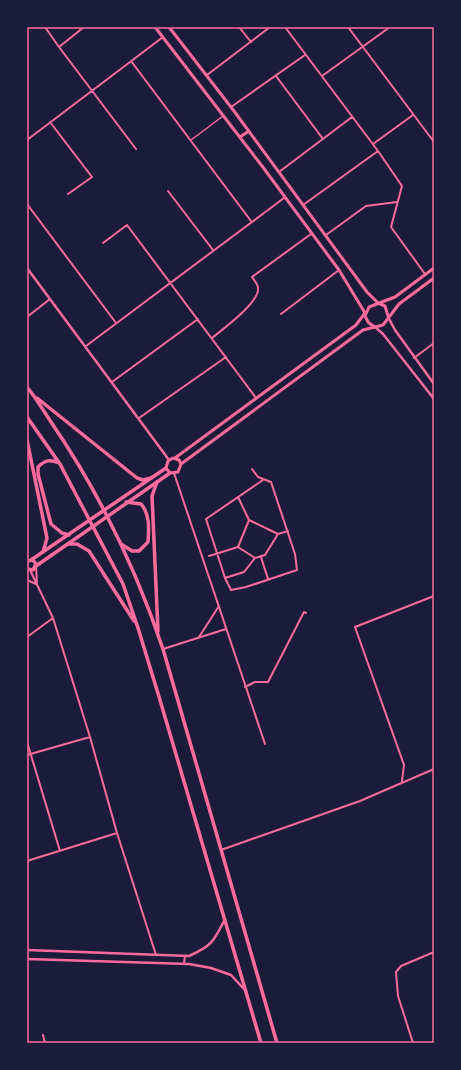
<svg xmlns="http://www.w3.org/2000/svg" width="461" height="1070" font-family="'Source Serif 4',serif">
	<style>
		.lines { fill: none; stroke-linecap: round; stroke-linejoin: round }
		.pedestrian { stroke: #ff6b9d; stroke-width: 1.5 }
		.minor { stroke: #ff6b9d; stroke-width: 2 }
		.tertiary { stroke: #ff6b9d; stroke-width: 2.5 }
		.secondary { stroke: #ff6b9d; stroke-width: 3 }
		.primary { stroke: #ff6b9d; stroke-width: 3.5 }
		.trunk { stroke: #ff6b9d; stroke-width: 3.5 }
		.neatline { fill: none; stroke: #ff6b9d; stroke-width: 1.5 }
	</style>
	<rect width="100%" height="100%" fill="#1b1b3a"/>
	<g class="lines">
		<path class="pedestrian" d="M191 140 223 116"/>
		<path class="minor" d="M45 27 59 47
			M84 27 59 47 136 149
			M239 27 251 42
			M285 27 378 151 402 186 391 227 425 274
			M348 27 434 142
			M131 61 251 221
			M207 75 270 27
			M276 76 323 139
			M322 76 390 27
			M231 107 305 55
			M50 122 92 177 68 194
			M27 140 163 37
			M373 144 413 115
			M279 172 352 117
			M168 191 213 250
			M27 204 116 323
			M303 205 378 151
			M326 235 366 206 397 202
			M103 243 127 225 256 398
			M281 314 339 270
			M27 317 50 299
			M212 338C223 329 260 302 258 288 258 284 254 280 252 277L311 234
			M86 346 284 198
			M414 358 434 343
			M112 382 198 319
			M139 418 226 357
			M252 469 258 477 271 482 295 554 297 570 246 587 231 590 225 578 206 519 263 480
			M174 473 265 744
			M238 497 249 520
			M249 520 278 534 265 555 255 558 238 547Z
			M278 534 288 531
			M209 556 238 547
			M261 557 268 579
			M36 566 37 584
			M30 570 53 618 90 737 117 833 156 955
			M225 578 244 572 255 558
			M27 580 36 584
			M27 637 53 618
			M199 637 219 606
			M163 649 226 629
			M245 687 255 682H268L304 612 306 613
			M27 742 60 851
			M27 755 90 737
			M402 781 404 765 355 627 434 596
			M221 850 360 801 434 769
			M27 861 117 833
			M184 963 185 956
			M43 1035 45 1043
			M413 1043 398 996 396 972 401 966 434 952"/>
		<path class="tertiary" d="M27 268 169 460
			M388 317 395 330 434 384
			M374 326 383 334 434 399
			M27 950 189 956C212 946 214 941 225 919
			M27 959 189 964 211 968 231 975 244 989"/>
		<path class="secondary" d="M155 27 262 166 339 270 365 313 356 325 175 458
			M169 27 234 111 367 292 378 303 385 306 388 316
			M240 137 249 131
			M373 326 368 322 365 316 369 307 395 297 434 268
			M181 464 179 460 173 458 168 461 166 468 170 473 178 472 181 464 363 330 383 325 399 304 434 278"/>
		<path class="primary" d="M31 560 166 468
			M27 561 33 560 36 564 33 570 27 569
			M36 566 170 473"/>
		<path class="trunk" d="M27 387C36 398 43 410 51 422 99 492 136 569 163 649L277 1043
			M37 398 137 478 143 480 151 478
			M27 417 60 464 123 584 138 628 160 700 261 1043
			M27 440 47 538 43 552
			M59 463C50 459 45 460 38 467V474L51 524 62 533 69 535
			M157 482 152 496 158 631
			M68 544H77L89 551 134 621
			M121 544 132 551H139L148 542C149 529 150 514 141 504L126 502"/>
	</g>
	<rect width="461" height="1070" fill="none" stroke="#1b1b3a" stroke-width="56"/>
	<rect x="28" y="28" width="405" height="1014" class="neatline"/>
</svg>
